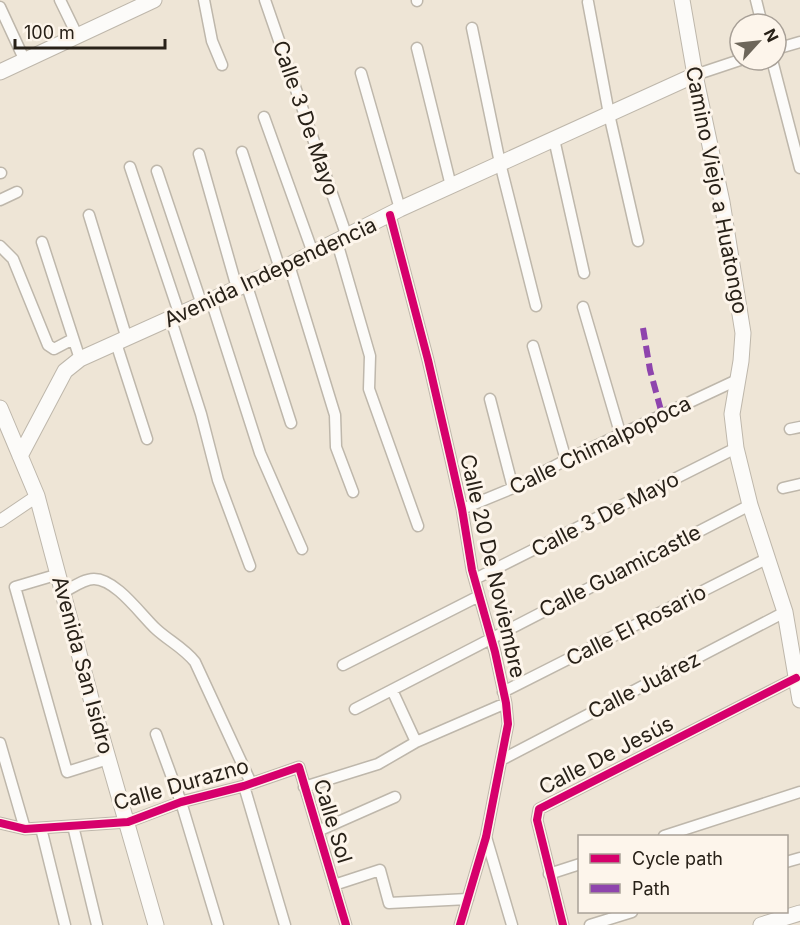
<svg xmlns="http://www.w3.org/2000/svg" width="800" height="925" font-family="Inter,sans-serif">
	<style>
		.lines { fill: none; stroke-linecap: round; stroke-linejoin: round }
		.minor-casing { stroke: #beb7ab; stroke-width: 13 }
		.tertiary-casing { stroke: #beb7ab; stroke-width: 14 }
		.secondary-casing { stroke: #beb7ab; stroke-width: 17 }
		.minor { stroke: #fcfbf9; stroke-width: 10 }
		.tertiary { stroke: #fcfbf9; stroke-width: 12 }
		.secondary { stroke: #fcfbf9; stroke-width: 15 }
		.quiet { stroke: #8e44ad; stroke-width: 6; stroke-dasharray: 12 6; stroke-linecap: butt }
		.cycleway-casing { stroke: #fdf5eb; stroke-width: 11 }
		.cycleway { stroke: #d6006c; stroke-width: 8 }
		.labels { text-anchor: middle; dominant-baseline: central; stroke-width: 6; stroke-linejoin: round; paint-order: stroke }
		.street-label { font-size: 21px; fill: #282118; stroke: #fdf5eb }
	</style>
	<rect width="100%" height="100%" fill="#eee5d6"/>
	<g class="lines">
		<defs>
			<path id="minor" d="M60 0 78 37
				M204 0 212 41 222 65
				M265 0 347 237
				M417 0V1
				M756 0 762 24
				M588 2 609 114 638 241
				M0 7 25 61
				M472 28 500 163 536 306
				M417 48 451 186
				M776 49 800 42
				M772 60 800 168
				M361 73 400 209
				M695 75 740 60
				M264 117 313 253
				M554 139 584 273
				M242 152 280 269
				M199 154 237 288
				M130 167 180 316
				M157 171 202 305
				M0 173H1
				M0 200 17 192
				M89 215 127 339
				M390 215 428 360 451 460 462 509 472 570 495 652 506 703 508 724 486 837 460 925
				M42 242 80 359
				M337 242 370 356 369 389 418 526
				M0 246 13 259 48 345 54 349 73 339
				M289 265 335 415 336 447 353 492
				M246 283 291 423
				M211 300 260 453 302 549
				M583 307 621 436
				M171 320 201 414 218 480 250 566
				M116 343 147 439
				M533 346 566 460
				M490 399 513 488
				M790 429 800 427
				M783 488 800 484
				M462 509 513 488 566 460 737 380
				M59 574 15 587 67 772 108 759
				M475 579 736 448
				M64 592C73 587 84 579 94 579 116 579 141 615 156 629 169 641 184 648 195 662L251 783
				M343 665 479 596
				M392 690 416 742
				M503 692 768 558
				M355 709 750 505
				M156 734 181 802 218 925
				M0 743 25 829
				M503 759 785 612
				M244 786 285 925
				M304 787 378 764 416 742 506 703
				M0 823 25 829 128 822 181 802 244 786 299 767 346 925
				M73 826 97 925
				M41 828 65 925
				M318 831 395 797
				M664 836 800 792
				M486 837 512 925
				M786 862 800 858
				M549 874 580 864
				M334 885 380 870 389 903 468 899
				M563 925 537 820 539 809 796 678
				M590 925 632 912"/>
			<path id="tertiary" d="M0 521 37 496"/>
			<path id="secondary" d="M682 0 695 75 722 202 743 333 741 361 732 414 736 448 750 505 785 612 800 700
				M0 72 154 0
				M0 408 37 496 93 706 156 925
				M20 456 65 371 80 359 289 265 400 209 695 75
				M761 925 800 913"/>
		</defs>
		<use href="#minor" class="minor-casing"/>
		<use href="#tertiary" class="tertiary-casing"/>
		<use href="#secondary" class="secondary-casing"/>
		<use href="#minor" class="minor"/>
		<use href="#tertiary" class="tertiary"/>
		<use href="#secondary" class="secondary"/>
		<path class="quiet" d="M643 328 650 370 662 414"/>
		<defs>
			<path id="cycleway" d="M390 215 428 360 451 460 462 509 472 570 495 652 506 703 508 724 486 837 460 925
				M0 823 25 829 128 822 181 802 244 786 299 767 346 925
				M563 925 537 820 539 809 796 678"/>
		</defs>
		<use href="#cycleway" class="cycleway-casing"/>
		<use href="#cycleway" class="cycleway"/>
	</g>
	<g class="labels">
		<g class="street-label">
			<text transform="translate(306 118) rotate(71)">Calle 3 De Mayo</text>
			<text transform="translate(717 190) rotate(79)">Camino Viejo a Huatongo</text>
			<text transform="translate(270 272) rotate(-25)">Avenida Independencia</text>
			<text transform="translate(600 445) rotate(-26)">Calle Chimalpopoca</text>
			<text transform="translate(605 514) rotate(-27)">Calle 3 De Mayo</text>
			<text transform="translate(493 566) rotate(77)">Calle 20 De Noviembre</text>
			<text transform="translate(620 571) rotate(-27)">Calle Guamicastle</text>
			<text transform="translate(636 625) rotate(-27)">Calle El Rosario</text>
			<text transform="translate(83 665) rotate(75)">Avenida San Isidro</text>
			<text transform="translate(644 685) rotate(-27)">Calle Juárez</text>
			<text transform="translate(606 755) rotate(-27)">Calle De Jesús</text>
			<text transform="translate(181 784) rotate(-16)">Calle Durazno</text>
			<text transform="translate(333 821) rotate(73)">Calle Sol</text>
		</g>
	</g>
	<rect x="578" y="835" width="210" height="78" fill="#fdf5eb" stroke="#a8a097" stroke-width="1.5"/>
	<rect x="590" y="854" width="30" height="9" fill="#d6006c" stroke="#a8a097" stroke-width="1.5"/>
	<text x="632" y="865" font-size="18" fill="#282118">Cycle path</text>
	<rect x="590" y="884" width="30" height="9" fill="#8e44ad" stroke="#a8a097" stroke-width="1.5"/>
	<text x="632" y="895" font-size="18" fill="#282118">Path</text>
	<g transform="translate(758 42) rotate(63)"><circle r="28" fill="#fdf5eb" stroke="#a8a097" stroke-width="1.5"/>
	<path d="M0-4.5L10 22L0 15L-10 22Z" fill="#6d665a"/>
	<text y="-9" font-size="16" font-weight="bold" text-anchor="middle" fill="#282118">N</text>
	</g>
	<path d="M15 39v9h150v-9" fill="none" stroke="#282118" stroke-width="3"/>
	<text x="24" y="39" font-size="18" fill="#282118" stroke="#fdf5eb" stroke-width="4.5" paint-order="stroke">100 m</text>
</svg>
